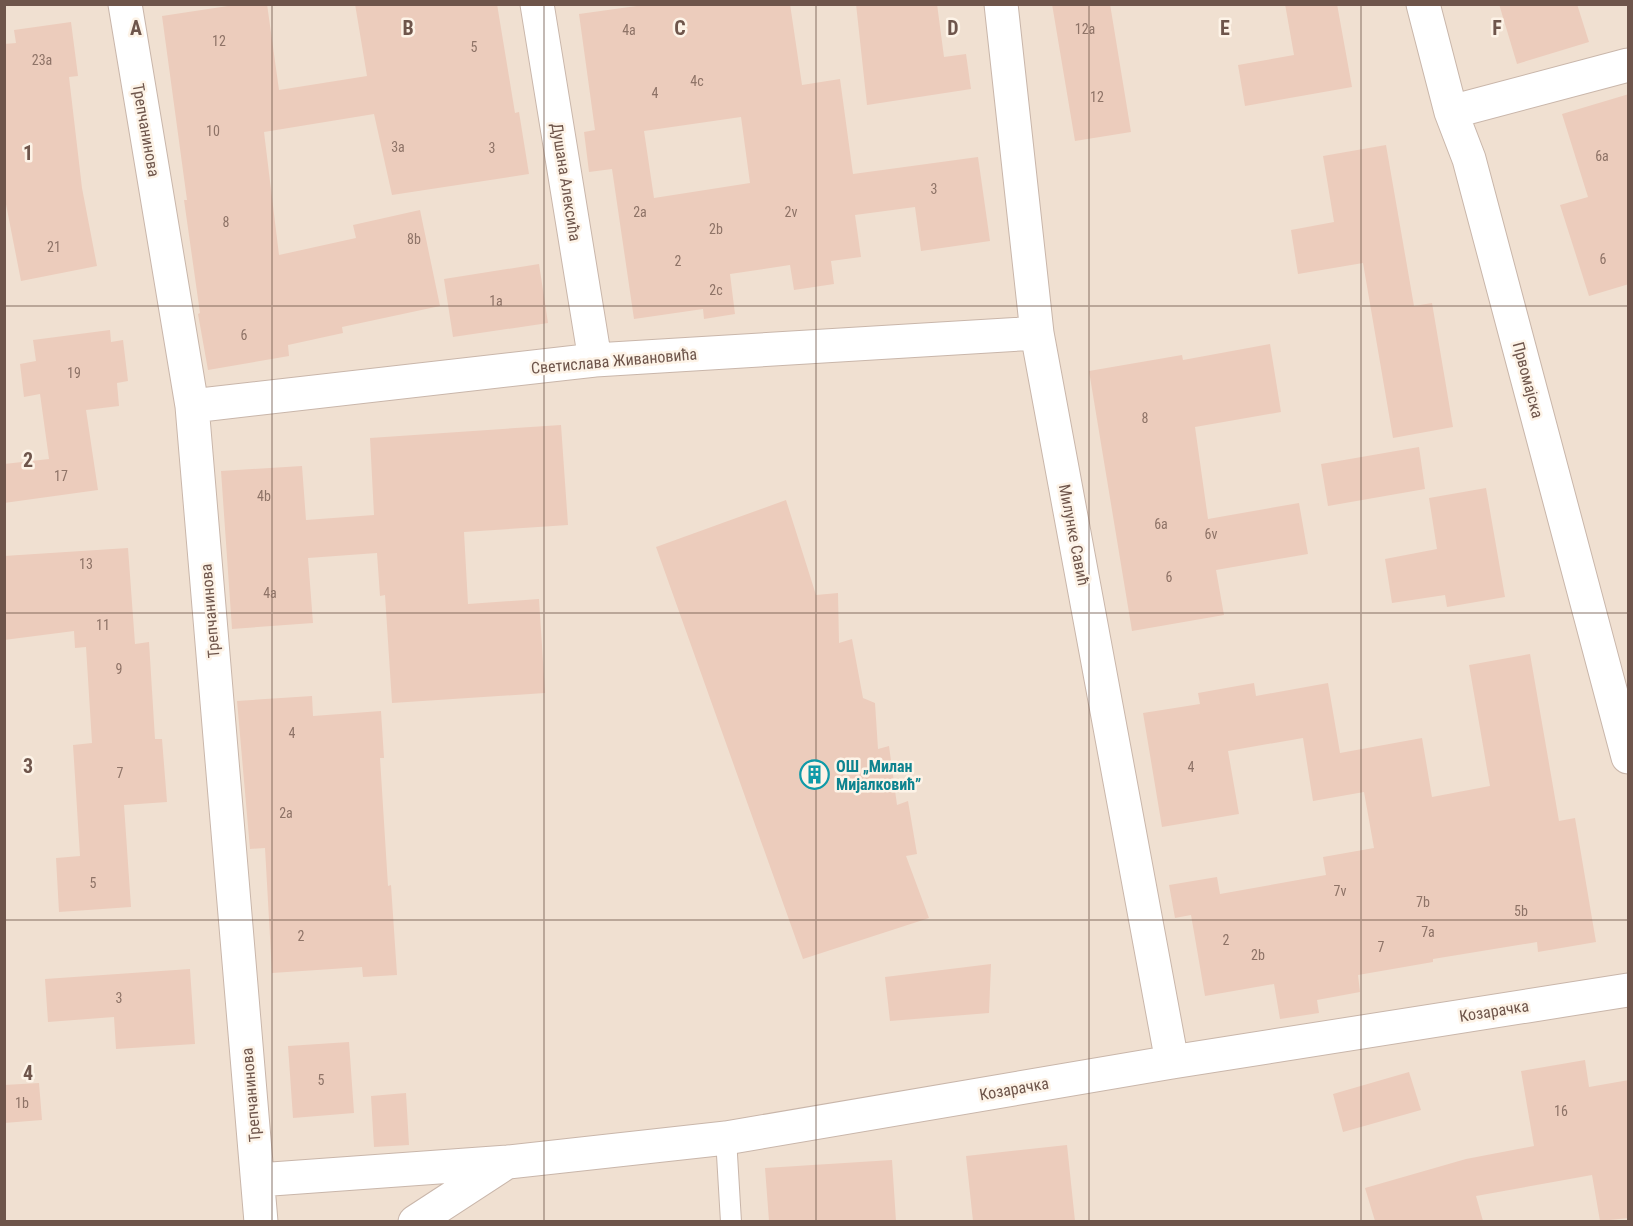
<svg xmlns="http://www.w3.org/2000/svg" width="1633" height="1226" font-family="'Roboto Condensed',sans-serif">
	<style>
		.residential { fill: #f0e0d1 }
		.building { fill: #ecccbc; fill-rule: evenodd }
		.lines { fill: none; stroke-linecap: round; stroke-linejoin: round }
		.lane-casing { stroke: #c9b6aa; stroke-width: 22 }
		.street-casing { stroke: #c9b6aa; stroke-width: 35 }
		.lane { stroke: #fff; stroke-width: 20 }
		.street { stroke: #fff; stroke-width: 33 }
		.grid { fill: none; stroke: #6e554b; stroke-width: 1.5; stroke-opacity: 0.55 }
		.labels { text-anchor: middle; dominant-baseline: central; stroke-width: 5; stroke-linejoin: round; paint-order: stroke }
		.number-label { font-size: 14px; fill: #8e7367 }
		.street-label { font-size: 16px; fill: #6e554b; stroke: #fdf3e7 }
		.culture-label { font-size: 16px; font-weight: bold; fill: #0d838f; stroke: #fdf3e7; text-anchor: start }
		.grid-label { font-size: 20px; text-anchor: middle; font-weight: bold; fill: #6e554b; stroke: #fdf3e7; stroke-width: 5; stroke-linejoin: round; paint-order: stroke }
	</style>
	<rect width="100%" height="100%" fill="#f9efe2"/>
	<path class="residential" d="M5 5H1628V1221H5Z"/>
	<path class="building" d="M241 4H267L279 90 367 76 355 4H497L515 113 519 112 529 174 392 195 374 114 264 132 279 255 356 238 353 225 420 210 440 306 342 327 343 333 288 345 289 356 208 370 198 314 200 313 184 200H187L162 16Z
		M651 4H790L802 85 840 79 853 174 978 157 990 241 921 251 915 207 855 215 861 257 831 261 834 284 794 290 790 265 730 274 735 314 704 319 703 309 634 319 612 169 589 172 584 132 595 130 579 14ZM741 117 750 183 654 198 644 131Z
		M856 4H937L944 57 966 54 971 89 867 105Z
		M1052 4H1110L1131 132 1075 141Z
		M1285 4H1337L1352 87 1245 106 1238 65 1294 55Z
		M1499 4H1577L1589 42 1517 64Z
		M71 22 78 76 69 77 82 188 97 266 21 281 4 194V44L16 43 14 30Z
		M1629 94V284L1589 296 1560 205 1588 197 1562 114Z
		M1386 145 1414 306 1432 303 1453 427 1393 438 1363 263 1298 274 1291 230 1334 222 1323 156Z
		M539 264 548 323 453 337 444 279Z
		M110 330 111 342 123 340 128 381 117 383 119 406 86 410 98 490 4 503V464L49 459 40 394 24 397 20 364 36 361 33 340Z
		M1270 344 1281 412 1195 427 1208 519 1299 503 1308 554 1216 570 1224 615 1132 631 1089 371 1182 355 1183 360Z
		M561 425 568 525 464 532 468 604 539 599 545 693 392 703 385 595 380 596 377 553 308 558 313 623 232 629 221 471 302 466 306 520 374 515 370 438Z
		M1419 447 1425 489 1328 506 1321 464Z
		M1486 488 1505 597 1447 607 1445 595 1392 603 1385 559 1437 549 1429 498Z
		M786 500 816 595 838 593 839 643 852 639 863 698 875 703 878 749 889 746 897 805 908 801 917 854 906 856 929 918 803 959 656 547Z
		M128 548 135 644 149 642 155 739H162L167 802 124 805 131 907 59 912 56 858 80 856 73 745 92 743 86 647 75 648 74 631 4 640V556Z
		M1530 654 1559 821 1575 818 1596 942 1538 952 1537 942 1433 959V962L1358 975 1360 992 1317 1000 1319 1013 1280 1019 1274 984 1205 996 1191 915 1175 918 1169 885 1217 877 1220 894 1326 875 1323 857 1374 848 1364 792 1313 801 1303 738 1228 751 1239 814 1162 827 1143 713 1200 704 1198 693 1254 683 1256 696 1328 683 1340 753 1422 738 1432 797 1490 786 1469 665Z
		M312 696 313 716 381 711 384 758H380L388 886 391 885 397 975 363 977 362 967 272 973 265 848 250 849 237 701Z
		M991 964 989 1013 890 1021 885 977Z
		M190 969 195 1044 116 1049 114 1017 48 1022 45 979Z
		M349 1042 354 1113 293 1118 288 1046Z
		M1585 1060 1589 1087 1629 1080V1218L1600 1221 1592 1175 1476 1196 1483 1221H1375L1365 1188 1466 1159 1534 1146 1521 1071Z
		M1409 1072 1421 1110 1343 1132 1333 1094Z
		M39 1083 42 1120 4 1123V1085Z
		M406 1093 409 1145 374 1147 371 1096Z
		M1067 1145 1075 1221H973L966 1156Z
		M892 1160 896 1221H769L765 1168Z"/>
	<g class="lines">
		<defs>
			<path id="lane" d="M726 1138 731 1222"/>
			<path id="street" d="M125 4 192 406 261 1222
				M537 4 595 360
				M1001 4 1037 333 1172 1062
				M1423 4 1451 112 1469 159 1628 757
				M1451 112 1628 65
				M192 406 595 360 1037 333
				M258 1180 508 1162 726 1138 1172 1062 1628 990
				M415 1222 504 1164"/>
		</defs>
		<use href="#lane" class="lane-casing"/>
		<use href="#street" class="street-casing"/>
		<use href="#lane" class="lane"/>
		<use href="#street" class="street"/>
	</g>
	<path class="grid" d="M272 4V1222M544 4V1222M816 4V1222M1089 4V1222M1361 4V1222M4 306H1628M4 613H1628M4 920H1628"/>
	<defs>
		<symbol id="building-ring" viewBox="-11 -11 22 22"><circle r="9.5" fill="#fdf3e7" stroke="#0f9aa8" stroke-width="1.5"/><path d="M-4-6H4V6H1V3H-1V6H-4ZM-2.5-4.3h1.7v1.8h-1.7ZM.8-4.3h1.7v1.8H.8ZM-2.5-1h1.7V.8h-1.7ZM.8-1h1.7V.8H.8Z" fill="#0f9aa8"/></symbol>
	</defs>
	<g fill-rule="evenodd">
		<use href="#building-ring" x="798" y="758" width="33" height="33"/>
	</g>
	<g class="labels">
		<g class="number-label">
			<text x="1085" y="29">12a</text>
			<text x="629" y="30">4a</text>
			<text x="219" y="41">12</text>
			<text x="474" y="47">5</text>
			<text x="42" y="60">23a</text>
			<text x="697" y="81">4c</text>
			<text x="655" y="93">4</text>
			<text x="1097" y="97">12</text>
			<text x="213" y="131">10</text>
			<text x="398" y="147">3a</text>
			<text x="492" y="148">3</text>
			<text x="1602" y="156">6a</text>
			<text x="934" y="189">3</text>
			<text x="640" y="212">2a</text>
			<text x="791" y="212">2v</text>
			<text x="226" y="222">8</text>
			<text x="716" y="229">2b</text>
			<text x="414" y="239">8b</text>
			<text x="54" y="247">21</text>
			<text x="1603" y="259">6</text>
			<text x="678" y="261">2</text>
			<text x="716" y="290">2c</text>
			<text x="496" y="301">1a</text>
			<text x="244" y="335">6</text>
			<text x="74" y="373">19</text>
			<text x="1145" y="418">8</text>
			<text x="61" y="476">17</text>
			<text x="264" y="496">4b</text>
			<text x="1161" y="524">6a</text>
			<text x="1211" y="534">6v</text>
			<text x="86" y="564">13</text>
			<text x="1169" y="577">6</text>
			<text x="270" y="593">4a</text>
			<text x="103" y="625">11</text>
			<text x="119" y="669">9</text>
			<text x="292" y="733">4</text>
			<text x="1191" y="767">4</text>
			<text x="120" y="773">7</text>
			<text x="286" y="813">2a</text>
			<text x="93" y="883">5</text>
			<text x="1340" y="891">7v</text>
			<text x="1423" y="902">7b</text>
			<text x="1521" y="911">5b</text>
			<text x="1428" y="932">7a</text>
			<text x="301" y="936">2</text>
			<text x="1226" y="940">2</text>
			<text x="1381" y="947">7</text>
			<text x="1258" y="955">2b</text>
			<text x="119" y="998">3</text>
			<text x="321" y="1080">5</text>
			<text x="22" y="1103">1b</text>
			<text x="1561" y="1111">16</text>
		</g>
		<g class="street-label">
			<text transform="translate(146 130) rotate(80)">Трепчанинова</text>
			<text transform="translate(566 182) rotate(81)">Душана Алексића</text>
			<text transform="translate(614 361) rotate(-5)">Светислава Живановића</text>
			<text transform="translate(1528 380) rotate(75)">Првомајска</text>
			<text transform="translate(1074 535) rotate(79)">Милунке Савић</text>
			<text transform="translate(210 611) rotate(-95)">Трепчанинова</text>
			<text transform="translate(1494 1011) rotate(-9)">Козарачка</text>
			<text transform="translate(1014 1089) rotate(-10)">Козарачка</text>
			<text transform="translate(251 1095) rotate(-95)">Трепчанинова</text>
		</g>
		<g class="culture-label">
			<text x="836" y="766">ОШ „Милан<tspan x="836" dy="18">Мијалковић”</tspan></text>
		</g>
	</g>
	<g class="grid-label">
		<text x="136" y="35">A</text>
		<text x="408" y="35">B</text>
		<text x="680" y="35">C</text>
		<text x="953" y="35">D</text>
		<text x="1225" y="35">E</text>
		<text x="1497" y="35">F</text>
		<text x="28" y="160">1</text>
		<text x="28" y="467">2</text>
		<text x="28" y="773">3</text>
		<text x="28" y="1080">4</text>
	</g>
	<rect width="1633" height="1226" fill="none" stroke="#6e554b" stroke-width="12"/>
</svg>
